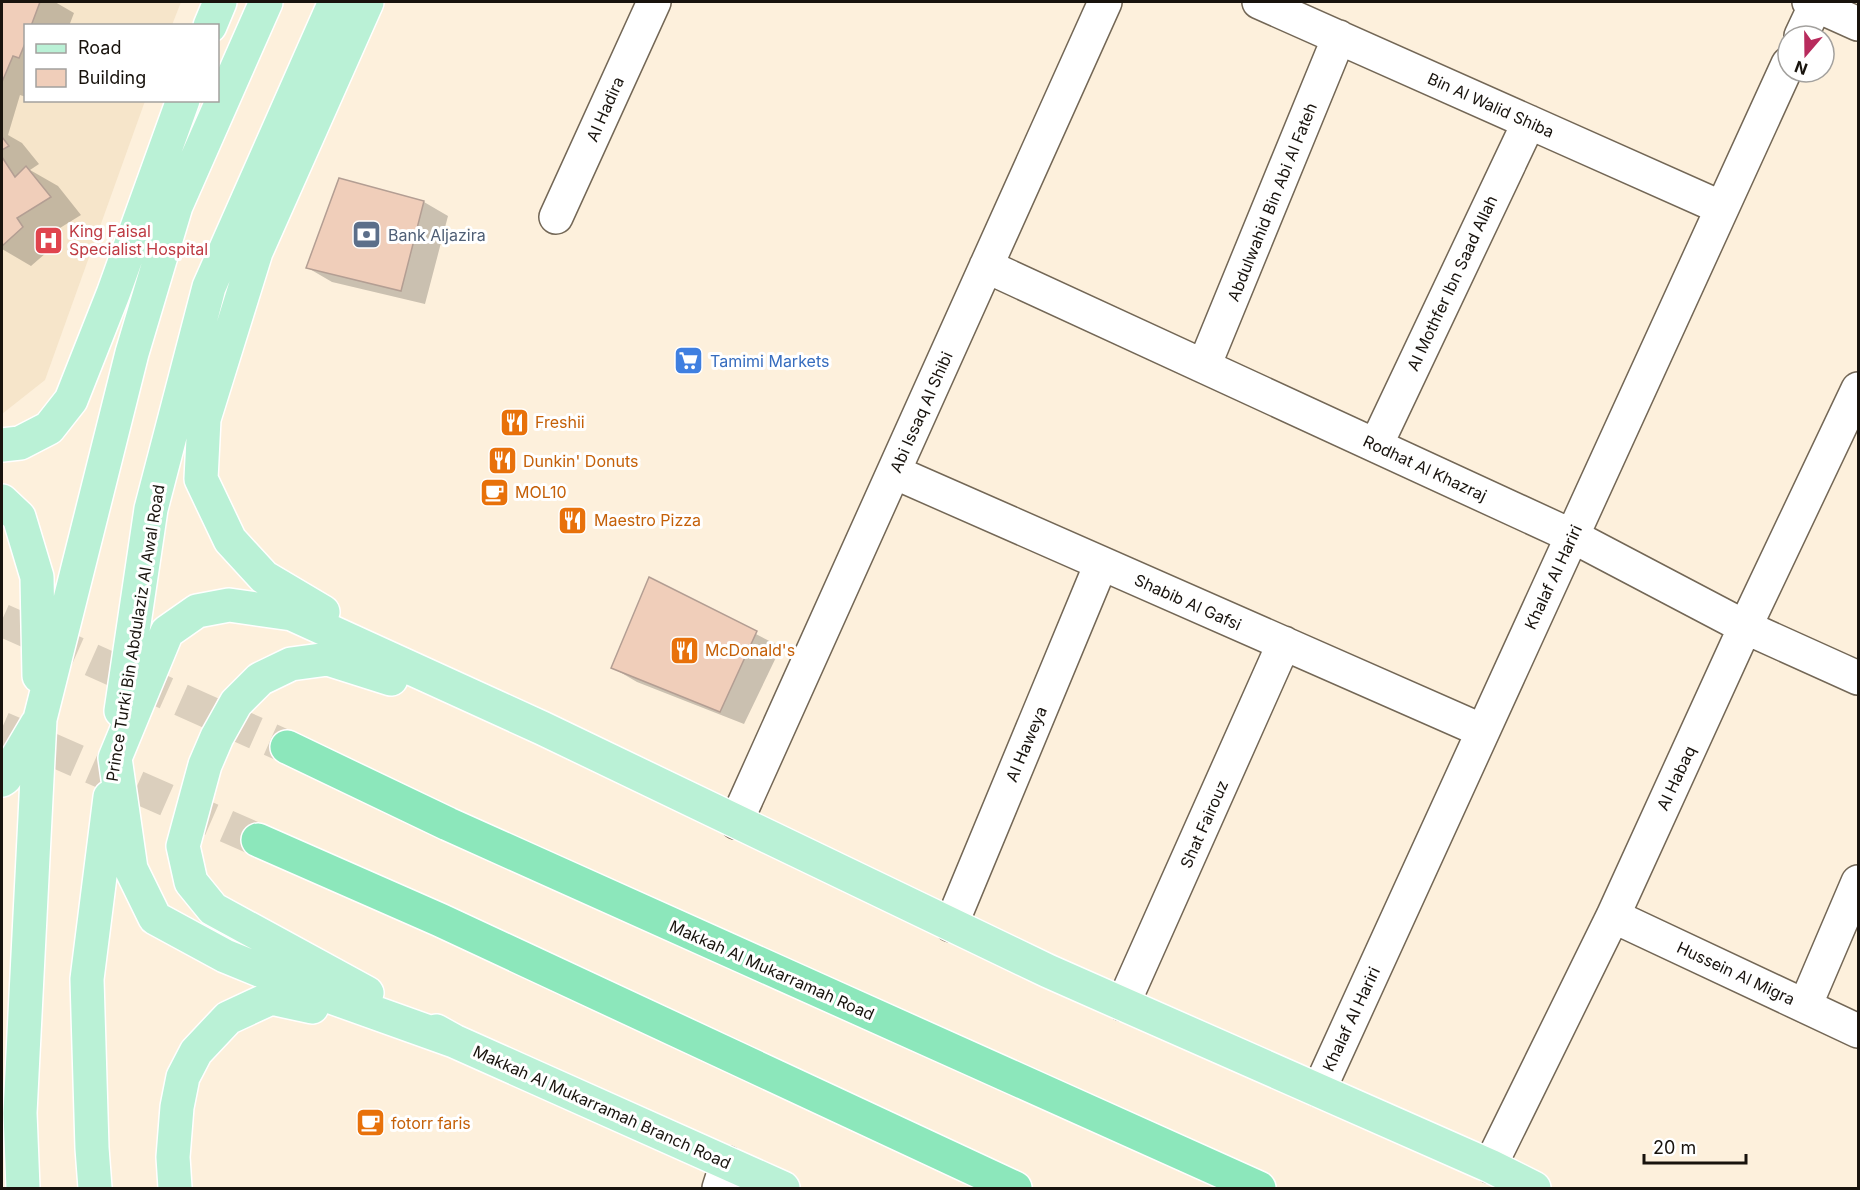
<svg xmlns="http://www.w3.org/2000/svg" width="1860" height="1190" font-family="Inter,sans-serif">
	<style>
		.built { fill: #f6e5ca }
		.shadow { fill: #0003 }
		.building { fill: #f0ceba; stroke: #b39e93; stroke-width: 1.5 }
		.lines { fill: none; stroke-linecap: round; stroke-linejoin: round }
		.highway-tunnel { stroke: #dbcfbd; stroke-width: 33; stroke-dasharray: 33 16; stroke-linecap: butt }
		.street-casing { stroke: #736756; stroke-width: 36 }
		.primary-casing { stroke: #fff; stroke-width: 36 }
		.highway-casing { stroke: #fff; stroke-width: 36 }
		.street { stroke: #fff; stroke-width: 33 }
		.primary { stroke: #baf1d6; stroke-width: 33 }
		.highway { stroke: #8ce7bb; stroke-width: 33 }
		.labels { text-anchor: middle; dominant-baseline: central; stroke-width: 6; stroke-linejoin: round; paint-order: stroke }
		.street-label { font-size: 16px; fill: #18130d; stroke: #fff }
		.health-label { font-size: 16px; fill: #be3a42; stroke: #fff; text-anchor: start }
		.service-label { font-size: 16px; fill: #4e5e75; stroke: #fff; text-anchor: start }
		.shop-label { font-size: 16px; fill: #366cbe; stroke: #fff; text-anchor: start }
		.food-label { font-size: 16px; fill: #c56008; stroke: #fff; text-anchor: start }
	</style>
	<rect width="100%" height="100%" fill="#fdf0dc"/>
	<path class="built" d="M2 2H181L172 25 26 26V100L145 101 45 380 2 414Z"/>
	<path class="shadow" d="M2 2H55L74 13 69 26H26V97L20 95 8 135 22 143 39 164 30 170 58 186 81 215 47 236 54 246 31 266 2 249Z
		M340 180 424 202 448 216 425 304 332 282 308 268Z
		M650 579 781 647 744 724 637 682 613 668Z"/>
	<path class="building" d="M2 2H40L31 26H26V41L19 58 13 56 2 82Z
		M2 137 9 146 2 150Z
		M2 157 15 177 26 166 51 197 17 218 23 227 2 246Z
		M339 178 424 201 401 291 306 268Z
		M649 577 757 631 720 712 611 668Z"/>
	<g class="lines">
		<path class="highway-tunnel" d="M2 620 287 747
			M2 728 258 840"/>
		<defs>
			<path id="street" d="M1259 2 1722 208
				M1809 2 1858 24
				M1801 36 1816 4
				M556 217 654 2
				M986 266 1572 536 1745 627 1858 678
				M1204 366 1339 37
				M1376 445 1529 122
				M894 472 1483 731
				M736 822 1105 2
				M1613 916 1858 1031
				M951 925 1101 564
				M1123 1004 1284 643
				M1805 1006 1858 882
				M1319 1090 1788 64
				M1490 1166 1613 916 1745 627 1858 389
				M719 1188 727 1163"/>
			<path id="primary" d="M210 26 220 2
				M2 445 20 443 49 428 71 400 113 294 183 100
				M2 501 19 517 37 577 39 676
				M323 612 264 577 230 540 201 479 204 419 256 252 367 2
				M121 711 151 509 209 287 335 2
				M2 780 5 778 37 724
				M367 993 213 909 191 882 183 846 205 765 217 737 236 703 260 679 291 664 328 659 391 679
				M436 1031 454 1041 783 1188
				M454 1041 289 982 225 956 155 918 131 869 115 758 167 632 197 611 229 605 292 614 542 728 1048 971 1490 1166 1534 1188
				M23 1188 20 1113 40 719 132 353 176 206 266 2
				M95 1188 92 1148 87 979 110 797
				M175 1188 173 1157 177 1107 183 1077 196 1052 228 1018 271 998 312 1007"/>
			<path id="highway" d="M287 747 448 824 1259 1188
				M258 840 440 920 1015 1188"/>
		</defs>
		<use href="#street" class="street-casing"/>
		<use href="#primary" class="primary-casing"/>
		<use href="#highway" class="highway-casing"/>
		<use href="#street" class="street"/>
		<use href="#primary" class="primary"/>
		<use href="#highway" class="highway"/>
	</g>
	<defs>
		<symbol id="bank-square" viewBox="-11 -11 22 22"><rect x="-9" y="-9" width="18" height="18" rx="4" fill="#5c6f8a" stroke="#fff"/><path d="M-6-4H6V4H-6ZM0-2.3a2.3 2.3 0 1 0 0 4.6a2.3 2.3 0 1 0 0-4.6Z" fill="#fff"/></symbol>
		<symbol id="hospital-square" viewBox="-11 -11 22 22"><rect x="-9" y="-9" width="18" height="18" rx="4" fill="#e0444e" stroke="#fff"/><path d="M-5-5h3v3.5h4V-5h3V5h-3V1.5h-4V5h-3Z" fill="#fff"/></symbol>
		<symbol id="supermarket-square" viewBox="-11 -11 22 22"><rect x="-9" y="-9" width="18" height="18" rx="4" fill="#3f7fe0" stroke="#fff"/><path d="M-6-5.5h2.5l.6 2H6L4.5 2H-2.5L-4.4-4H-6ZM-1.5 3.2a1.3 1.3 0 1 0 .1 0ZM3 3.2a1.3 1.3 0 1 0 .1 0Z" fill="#fff"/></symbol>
		<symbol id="restaurant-square" viewBox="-11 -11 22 22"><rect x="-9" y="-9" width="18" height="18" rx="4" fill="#e8710a" stroke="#fff"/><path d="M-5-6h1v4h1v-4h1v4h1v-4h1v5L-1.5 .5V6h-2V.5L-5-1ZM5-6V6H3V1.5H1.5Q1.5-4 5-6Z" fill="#fff"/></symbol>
		<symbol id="cafe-square" viewBox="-11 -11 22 22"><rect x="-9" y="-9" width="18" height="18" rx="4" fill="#e8710a" stroke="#fff"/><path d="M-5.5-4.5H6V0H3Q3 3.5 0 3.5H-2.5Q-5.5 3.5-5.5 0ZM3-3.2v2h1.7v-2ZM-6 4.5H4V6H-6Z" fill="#fff"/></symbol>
	</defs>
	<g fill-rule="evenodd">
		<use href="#bank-square" x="350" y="218" width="33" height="33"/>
		<use href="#hospital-square" x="32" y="224" width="33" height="33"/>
		<use href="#supermarket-square" x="672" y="344" width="33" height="33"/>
		<use href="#restaurant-square" x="498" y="406" width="33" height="33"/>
		<use href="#restaurant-square" x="486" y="444" width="33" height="33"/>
		<use href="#cafe-square" x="478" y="476" width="33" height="33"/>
		<use href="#restaurant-square" x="556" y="504" width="33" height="33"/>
		<use href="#restaurant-square" x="668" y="634" width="33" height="33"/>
		<use href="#cafe-square" x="354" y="1106" width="33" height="33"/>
	</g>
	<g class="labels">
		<g class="street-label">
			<text transform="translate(1491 105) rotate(24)">Bin Al Walid Shiba</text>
			<text transform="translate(605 109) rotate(-66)">Al Hadira</text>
			<text transform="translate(1272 202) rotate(-68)">Abdulwahid Bin Abi Al Fateh</text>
			<text transform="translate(1452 283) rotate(-65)">Al Mothfer Ibn Saad Allah</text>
			<text transform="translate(921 412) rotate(-66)">Abi Issaq Al Shibi</text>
			<text transform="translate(1425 468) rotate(25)">Rodhat Al Khazraj</text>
			<text transform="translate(1553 577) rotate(-65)">Khalaf Al Hariri</text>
			<text transform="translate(1188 602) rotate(24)">Shabib Al Gafsi</text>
			<text transform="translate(135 633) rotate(-81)">Prince Turki Bin Abdulaziz Al Awal Road</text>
			<text transform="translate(1026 744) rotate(-67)">Al Haweya</text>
			<text transform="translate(1676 778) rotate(-65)">Al Habaq</text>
			<text transform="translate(1204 824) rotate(-66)">Shat Fairouz</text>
			<text transform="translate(772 970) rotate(24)">Makkah Al Mukarramah Road</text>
			<text transform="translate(1736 973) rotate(25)">Hussein Al Migra</text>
			<text transform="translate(1351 1019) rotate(-65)">Khalaf Al Hariri</text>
			<text transform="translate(602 1107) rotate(24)">Makkah Al Mukarramah Branch Road</text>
		</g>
		<g class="health-label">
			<text x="69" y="231">King Faisal<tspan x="69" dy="18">Specialist Hospital</tspan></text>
		</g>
		<g class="service-label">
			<text x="388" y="235">Bank Aljazira</text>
		</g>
		<g class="shop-label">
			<text x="710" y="361">Tamimi Markets</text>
		</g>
		<g class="food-label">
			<text x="535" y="422">Freshii</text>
			<text x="523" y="461">Dunkin' Donuts</text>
			<text x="515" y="492">MOL10</text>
			<text x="594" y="520">Maestro Pizza</text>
			<text x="705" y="650">McDonald's</text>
			<text x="391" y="1123">fotorr faris</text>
		</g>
	</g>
	<rect width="1860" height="1190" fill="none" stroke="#18130d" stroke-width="6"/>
	<rect x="24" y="24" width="195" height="78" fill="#ffffff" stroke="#a3a19e" stroke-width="1.5"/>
	<rect x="36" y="44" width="30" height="9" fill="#baf1d6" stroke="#a3a19e" stroke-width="1.5"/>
	<text x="78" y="54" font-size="18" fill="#18130d">Road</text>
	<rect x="36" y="69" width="30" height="18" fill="#f0ceba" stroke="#a3a19e" stroke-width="1.5"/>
	<text x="78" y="84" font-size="18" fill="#18130d">Building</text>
	<g transform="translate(1806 54) rotate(200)"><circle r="28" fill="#ffffff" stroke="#a3a19e" stroke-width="1.5"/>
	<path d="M0-4.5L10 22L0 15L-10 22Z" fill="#b82b5d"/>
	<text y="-9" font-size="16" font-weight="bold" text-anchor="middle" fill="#18130d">N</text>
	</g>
	<path d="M1644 1154v9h102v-9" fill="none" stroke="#18130d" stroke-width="3"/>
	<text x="1653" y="1154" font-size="18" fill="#18130d" stroke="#ffffff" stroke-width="4.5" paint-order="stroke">20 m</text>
</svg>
